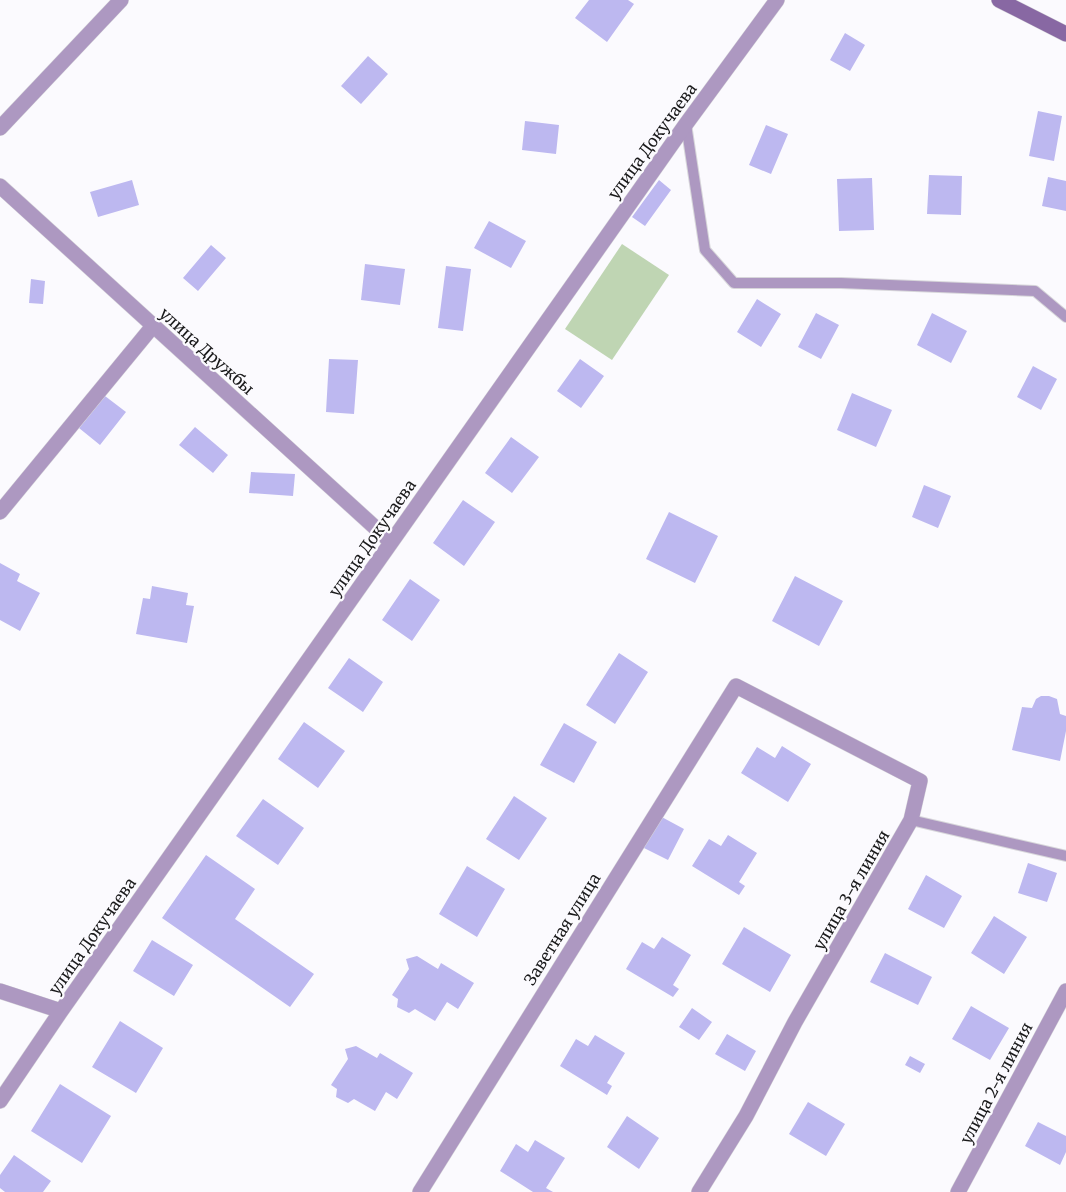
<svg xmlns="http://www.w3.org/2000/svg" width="1066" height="1192" font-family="Merriweather,serif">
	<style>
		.green { fill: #bfd5b3 }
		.building { fill: #bdb8f0 }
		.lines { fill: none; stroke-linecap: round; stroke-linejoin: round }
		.lane-casing { stroke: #d7d6da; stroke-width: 12 }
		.street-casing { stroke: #d7d6da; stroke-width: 16 }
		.secondary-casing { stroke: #d7d6da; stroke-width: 16 }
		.lane { stroke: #ad98c1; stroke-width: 10 }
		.street { stroke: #ad98c1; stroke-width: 15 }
		.secondary { stroke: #8868a3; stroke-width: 15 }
		.labels { text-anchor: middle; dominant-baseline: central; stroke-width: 4.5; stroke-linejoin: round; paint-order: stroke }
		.street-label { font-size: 16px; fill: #19191a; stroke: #fbfafe }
	</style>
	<rect width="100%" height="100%" fill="#fbfafe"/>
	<path class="green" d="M622 244 669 275 612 360 565 329Z"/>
	<path class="building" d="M589 0H628L634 4 607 42 575 18Z
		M845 33 865 45 850 71 830 60Z
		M368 56 388 74 361 104 341 86Z
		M1038 111 1062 116 1054 161 1029 156Z
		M525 121 559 125 556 154 522 150Z
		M766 125 788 134 771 174 749 165Z
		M929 175 962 176 961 215 927 214Z
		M1048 177 1066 181V211L1042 206Z
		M872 178 874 230 839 231 837 179Z
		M132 180 139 205 98 217 90 192Z
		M659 180 671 190 645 226 632 217Z
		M489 221 526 241 511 268 474 248Z
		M211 245 226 258 198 291 183 278Z
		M365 264 405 269 400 305 361 300Z
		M446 266 471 269 463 331 438 328Z
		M31 279 45 281 43 304 29 303Z
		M757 299 781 314 761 347 737 332Z
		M816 313 839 325 821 359 798 347Z
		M932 313 967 331 951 363 917 345Z
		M329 359 358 360 354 414 326 412Z
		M580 359 604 376 581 408 557 391Z
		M1033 366 1057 379 1041 410 1017 397Z
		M852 393 892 410 876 447 837 430Z
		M105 396 126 412 100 445 79 428Z
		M195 427 228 455 213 473 179 445Z
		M511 437 539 457 512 493 485 473Z
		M251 472 295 474 293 496 249 493Z
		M924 485 951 496 938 528 912 517Z
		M463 500 495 522 464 566 433 543Z
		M669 512 718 536 695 583 646 559Z
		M0 563 20 574 17 581 40 593 20 631 0 620Z
		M795 576 843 601 819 646 772 621Z
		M410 579 440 600 412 641 382 620Z
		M152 586 188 593 186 605 194 606 187 643 136 634 143 598 150 599Z
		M619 653 648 672 615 724 586 705Z
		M349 658 383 682 363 712 328 688Z
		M1041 696H1049L1057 699 1060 714 1066 716V731L1060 761 1012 750 1022 707 1032 708 1036 699Z
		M304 722 345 751 318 788 278 759Z
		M564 723 597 742 574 783 540 765Z
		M782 746 811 764 788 802 741 773 757 747 775 758Z
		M514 796 547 818 519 860 486 839Z
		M263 799 304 828 278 865 236 836Z
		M658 815 684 829 668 860 642 847Z
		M728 835 757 853 739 882 745 886 739 895 692 866 709 839 721 846Z
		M206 855 255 889 235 919 314 974 290 1007 162 918Z
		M1028 863 1057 873 1047 902 1018 893Z
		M467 866 505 889 477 937 439 914Z
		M926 875 962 896 944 928 908 909Z
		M994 916 1027 937 1004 974 971 953Z
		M744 927 791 955 770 992 722 964Z
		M662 937 691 955 673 985 679 989 673 997 626 969 642 942 654 949Z
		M152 940 193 965 174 996 133 971Z
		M885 953 932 977 918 1005 870 982Z
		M417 956 438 969 441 963 474 983 458 1009 447 1002 435 1021 415 1009 409 1013 397 1007 398 999 392 995 409 969 406 959Z
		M971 1006 1009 1028 990 1060 952 1039Z
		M692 1008 712 1022 699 1040 679 1027Z
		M120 1021 163 1048 136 1093 92 1067Z
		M727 1034 756 1051 745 1071 715 1054Z
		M595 1035 625 1053 607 1083 612 1086 607 1095 560 1066 576 1039 588 1046Z
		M356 1046 377 1058 380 1053 413 1073 397 1099 386 1092 375 1111 354 1099 348 1103 336 1097 337 1089 331 1085 348 1059 345 1049Z
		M910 1056 925 1064 920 1073 905 1065Z
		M60 1084 111 1116 82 1163 31 1131Z
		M808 1102 845 1124 826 1156 789 1134Z
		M627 1116 659 1138 639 1169 607 1147Z
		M1038 1122 1066 1136V1152L1060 1165 1025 1146Z
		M535 1140 565 1158 546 1188 553 1192H533L500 1171 516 1144 528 1152Z
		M14 1155 51 1181 43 1192H5L0 1188V1175Z"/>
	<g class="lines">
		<defs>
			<path id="lane" d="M686 124 705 250 734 283H841L1035 291 1066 317
				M911 820 1066 856"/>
			<path id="street" d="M0 128 121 0
				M0 186 391 542
				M0 512 153 326
				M0 991 61 1011
				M0 1101 61 1011 686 124 777 0
				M420 1192 736 686 920 781 911 820 795 1022 746 1116 699 1192
				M958 1192 1066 991"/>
			<path id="secondary" d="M999 0 1066 34"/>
		</defs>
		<use href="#lane" class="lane-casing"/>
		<use href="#street" class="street-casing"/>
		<use href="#secondary" class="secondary-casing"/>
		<use href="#lane" class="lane"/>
		<use href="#street" class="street"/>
		<use href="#secondary" class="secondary"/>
	</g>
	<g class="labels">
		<g class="street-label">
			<text transform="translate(652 141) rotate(-54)">улица Докучаева</text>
			<text transform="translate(207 351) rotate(42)">улица Дружбы</text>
			<text transform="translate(372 538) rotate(-55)">улица Докучаева</text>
			<text transform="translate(851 890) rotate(-60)">улица 3-я линия</text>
			<text transform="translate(562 929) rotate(-58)">Заветная улица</text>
			<text transform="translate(92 936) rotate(-55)">улица Докучаева</text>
			<text transform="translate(996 1083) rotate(-62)">улица 2-я линия</text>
		</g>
	</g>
</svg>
